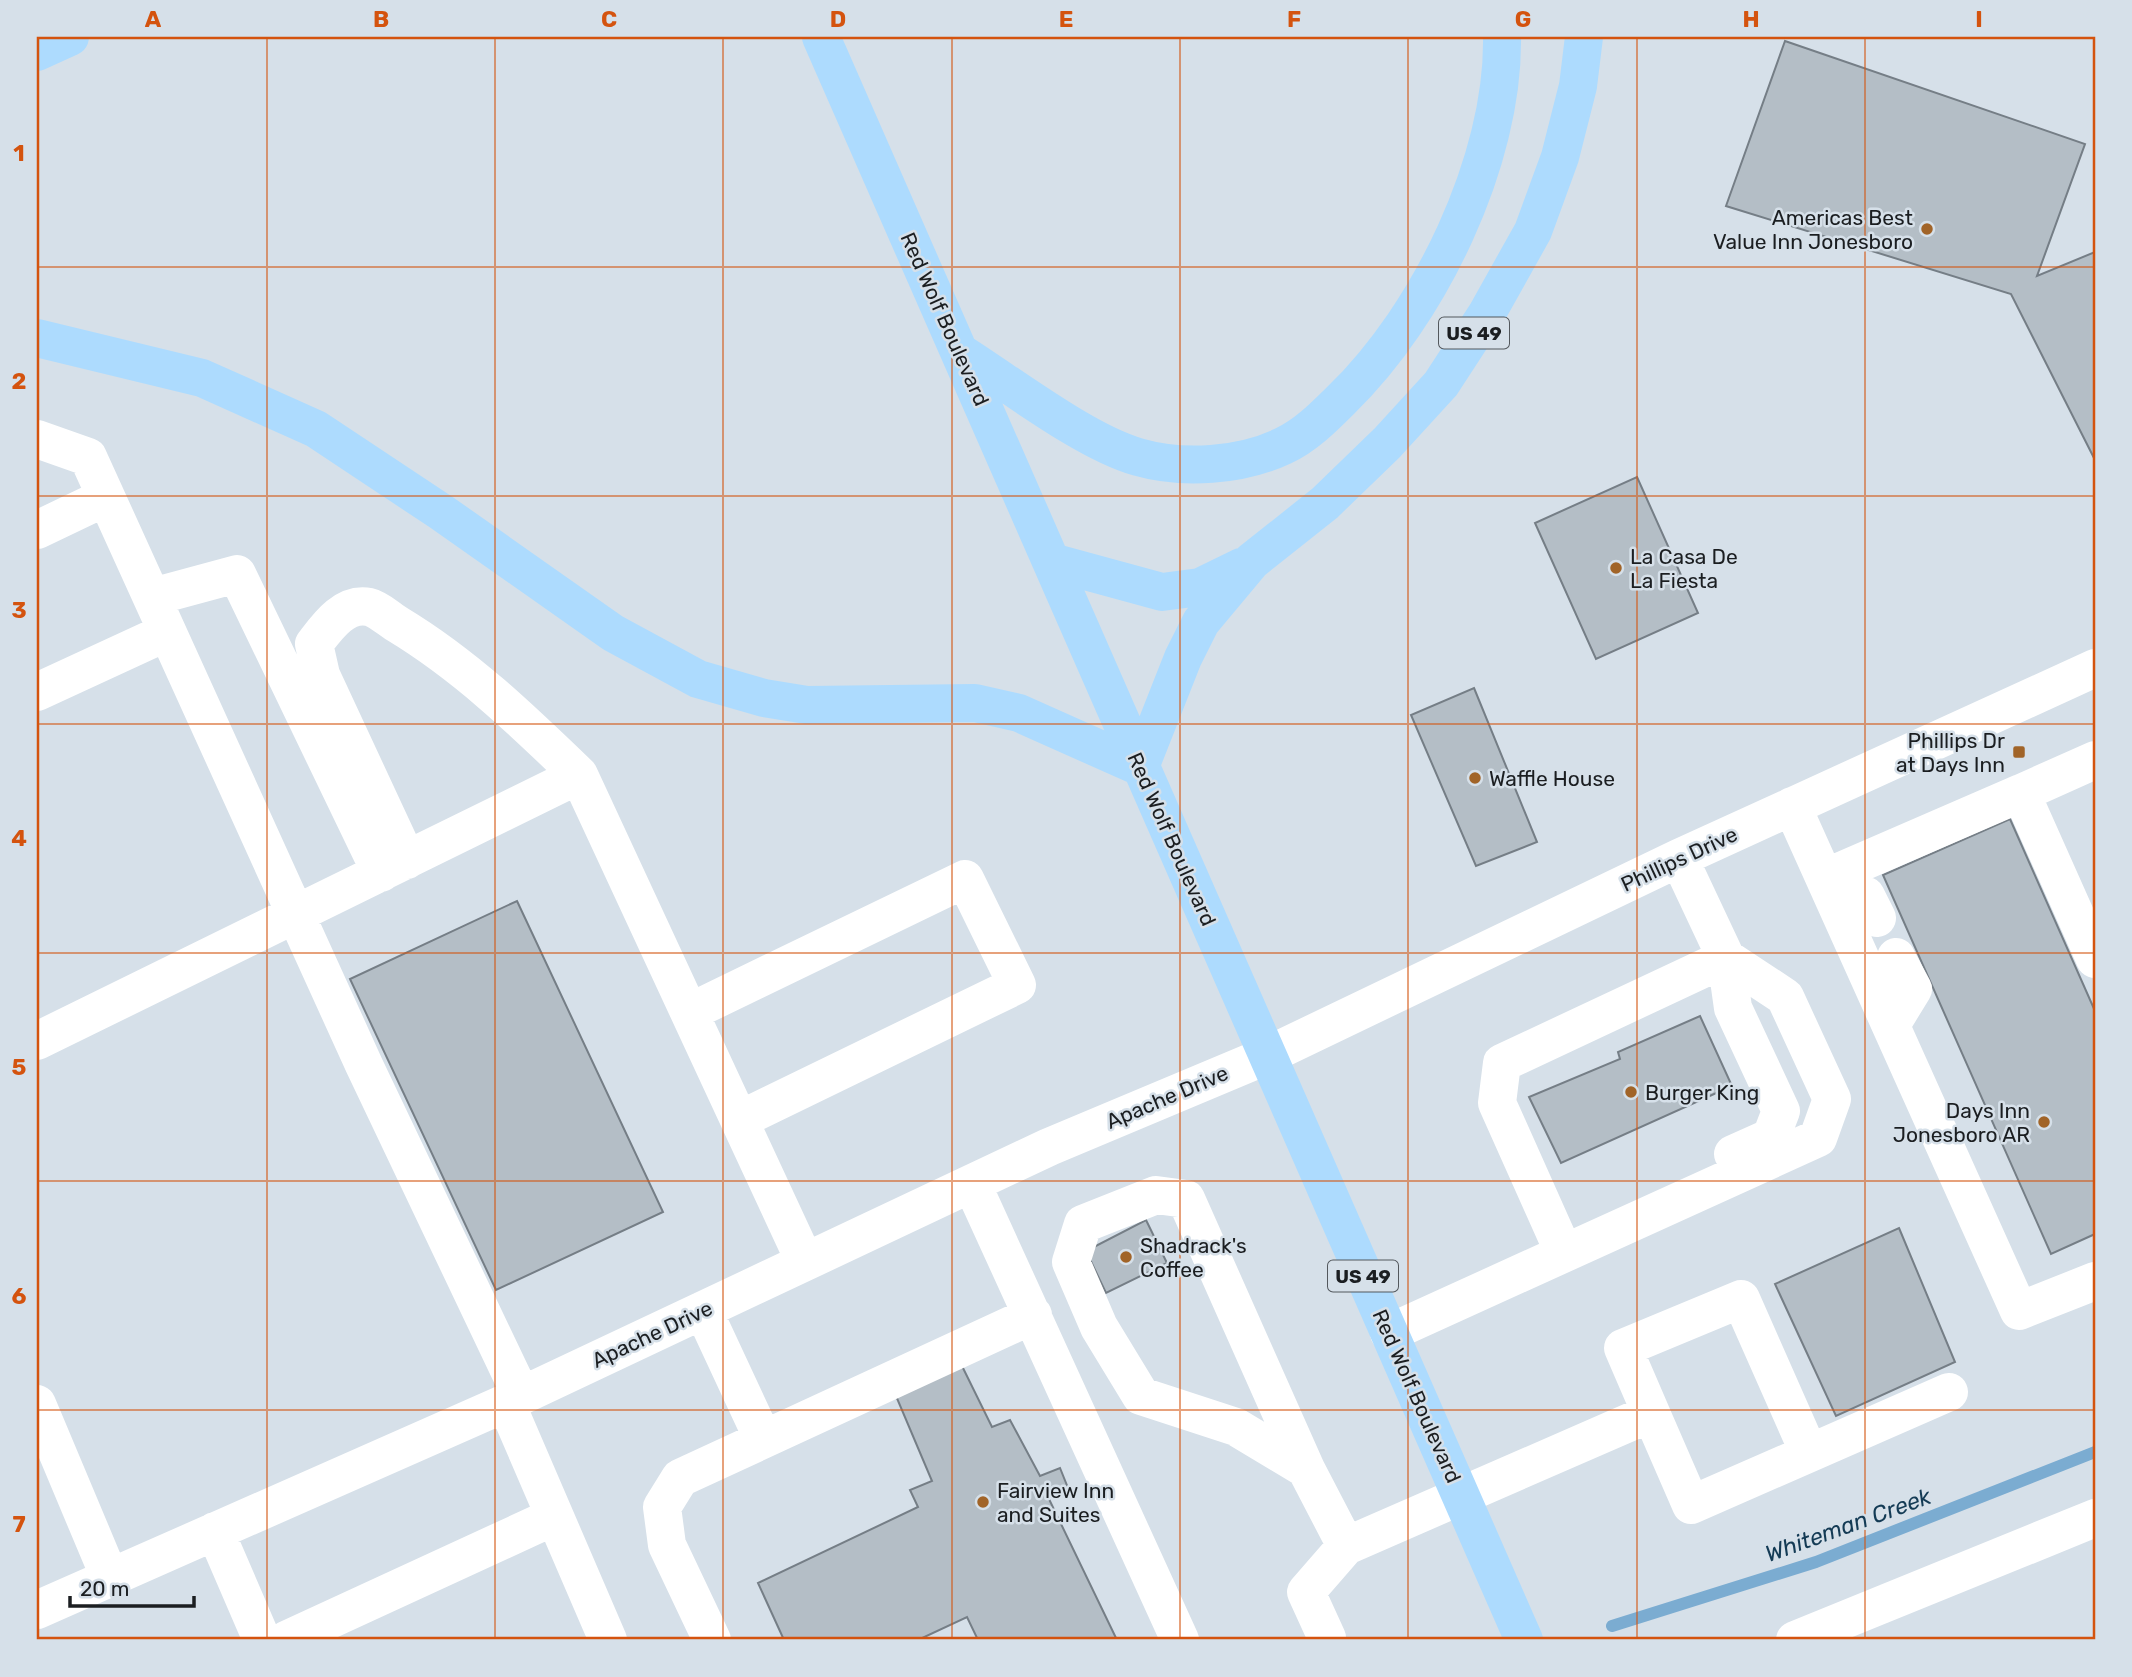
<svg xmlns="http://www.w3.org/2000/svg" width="2132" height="1677" font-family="Rubik,sans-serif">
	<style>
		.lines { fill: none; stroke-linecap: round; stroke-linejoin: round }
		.stream { stroke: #7bacd1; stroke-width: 12 }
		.building { fill: #b4bec6; stroke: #757e86; stroke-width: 2 }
		.minor { stroke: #fff; stroke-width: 38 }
		.highway { stroke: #addbfe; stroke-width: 38 }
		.grid { fill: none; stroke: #d4530e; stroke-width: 2; stroke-opacity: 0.55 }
		.poi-dot { fill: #a16428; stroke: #d6e0e9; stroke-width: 2.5 }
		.labels { text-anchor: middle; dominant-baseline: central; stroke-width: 5; stroke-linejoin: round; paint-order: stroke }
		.shield { fill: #d6e0e9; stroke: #53585d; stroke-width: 2 }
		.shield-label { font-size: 19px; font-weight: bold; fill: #1b1e21 }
		.poi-label { font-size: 21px; fill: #1b1e21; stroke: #d6e0e9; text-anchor: start }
		.street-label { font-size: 21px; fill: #1b1e21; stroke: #d6e0e9 }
		.water-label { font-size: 23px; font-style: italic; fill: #143b55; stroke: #d6e0e9 }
		.neatline { fill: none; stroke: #d4530e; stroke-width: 2.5 }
		.grid-label { font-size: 23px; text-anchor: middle; font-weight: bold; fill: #d4530e }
	</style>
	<rect width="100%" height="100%" fill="#d6e0e9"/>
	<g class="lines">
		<path class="stream" d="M1612 1626 1816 1562 2095 1452"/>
	</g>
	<path class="building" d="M1785 41 2085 144 2037 276 2095 252V460L2011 294 1726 206Z
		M1637 477 1698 613 1596 659 1535 523Z
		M1474 688 1537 842 1476 866 1411 715Z
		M2010 819 2095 1011V1234L2051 1254 1883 875Z
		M517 901 663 1212 496 1290 350 979Z
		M1700 1016 1732 1086 1561 1163 1529 1097 1620 1059 1618 1052Z
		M1146 1220 1167 1263 1106 1293 1086 1251Z
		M1899 1228 1955 1362 1836 1416 1775 1284Z
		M962 1366 992 1427 1010 1420 1040 1476 1060 1468 1068 1488 1048 1497 1117 1640H978L967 1617 918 1640H784L758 1583 918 1507 910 1490 932 1481 896 1396Z"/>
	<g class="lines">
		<path class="minor" d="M37 439 88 457 364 1065 521 1395
			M37 530 106 497
			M152 597 237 574 381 873
			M37 692 167 632
			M2095 760 2021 793 2095 959
			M1792 806 2019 1311 2095 1281
			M1679 858 1726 958 1733 1008 1781 1111 1771 1137 1733 1154
			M407 860 321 675 314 644C327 627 344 602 369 607 378 609 389 619 397 624 465 665 522 720 579 775
			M1825 878 2021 793
			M1831 892 1866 896 1877 918
			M690 1012 965 879 1017 985 739 1120
			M1891 1025 1913 989 1896 957
			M37 1041 579 775 805 1262
			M972 1184 1180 1640
			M1564 1253 1497 1103 1502 1063 1726 958
			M703 1310 763 1439
			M1389 1333 1818 1138 1832 1099 1785 997 1726 958
			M506 1403 608 1640
			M37 1404 110 1578
			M1651 1413 1623 1348 1741 1299 1809 1453
			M1306 1469 1236 1427 1141 1396 1099 1327 1071 1262 1083 1224 1156 1195 1186 1199 1306 1469 1346 1546 1651 1413 1691 1505 1949 1392
			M215 1531 262 1640
			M37 1610 506 1403 1049 1147 1266 1056 1679 858 2095 668
			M1327 1638 1306 1592 1346 1546
			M286 1640 553 1517
			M712 1640 667 1545 662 1507 680 1478 1033 1315
			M1795 1640 2095 1518"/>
		<path class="highway" d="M821 37 1524 1640
			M37 52 70 37
			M37 338 202 378 316 429 441 512 613 633 698 679 764 698 807 705 975 703 1019 713 1140 767
			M961 353C1010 384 1085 442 1138 457 1183 470 1241 466 1283 446 1305 436 1324 417 1341 400 1429 315 1504 161 1502 37
			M1052 562 1162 592 1200 587 1241 567
			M1140 767 1183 658 1201 622 1252 561 1325 503 1387 443 1441 384 1486 315 1533 231 1560 157 1578 86 1584 37"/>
	</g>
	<path class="grid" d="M267 37V1640M495 37V1640M723 37V1640M952 37V1640M1180 37V1640M1408 37V1640M1637 37V1640M1865 37V1640M37 267H2095M37 496H2095M37 724H2095M37 953H2095M37 1181H2095M37 1410H2095"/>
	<g class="poi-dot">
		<circle cx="1927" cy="229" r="7"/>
		<circle cx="1616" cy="568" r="7"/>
		<rect x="2012" y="745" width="14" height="14" rx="3.5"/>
		<circle cx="1475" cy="778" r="7"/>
		<circle cx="1631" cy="1092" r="7"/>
		<circle cx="2044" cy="1122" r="7"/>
		<circle cx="1126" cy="1257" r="7"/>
		<circle cx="983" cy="1502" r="7"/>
	</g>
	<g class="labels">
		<g class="shield">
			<rect x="1439" y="317.5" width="70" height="31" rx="5"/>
			<rect x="1328" y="1260.5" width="70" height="31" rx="5"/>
		</g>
		<g class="shield-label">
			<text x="1474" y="333">US 49</text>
			<text x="1363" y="1276">US 49</text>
		</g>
		<g class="poi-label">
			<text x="1913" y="217" text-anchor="end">Americas Best<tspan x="1913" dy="24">Value Inn Jonesboro</tspan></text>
			<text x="1630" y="556">La Casa De<tspan x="1630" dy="24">La Fiesta</tspan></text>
			<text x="2005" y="740" text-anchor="end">Phillips Dr<tspan x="2005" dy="24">at Days Inn</tspan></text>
			<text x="1489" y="778">Waffle House</text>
			<text x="1645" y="1092">Burger King</text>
			<text x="2030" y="1110" text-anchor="end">Days Inn<tspan x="2030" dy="24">Jonesboro AR</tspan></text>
			<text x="1140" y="1245">Shadrack's<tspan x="1140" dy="24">Coffee</tspan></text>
			<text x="997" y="1490">Fairview Inn<tspan x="997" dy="24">and Suites</tspan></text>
		</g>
		<g class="street-label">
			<text transform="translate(945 319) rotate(66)">Red Wolf Boulevard</text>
			<text transform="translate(1172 839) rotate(66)">Red Wolf Boulevard</text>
			<text transform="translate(1679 859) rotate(-25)">Phillips Drive</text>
			<text transform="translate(1167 1097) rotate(-23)">Apache Drive</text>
			<text transform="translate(652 1334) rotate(-25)">Apache Drive</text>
			<text transform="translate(1417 1396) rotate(66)">Red Wolf Boulevard</text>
		</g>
		<g class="water-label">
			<text transform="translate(1848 1525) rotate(-20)">Whiteman Creek</text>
		</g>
	</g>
	<rect width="2132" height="1677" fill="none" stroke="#d6e0e9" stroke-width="77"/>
	<path d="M70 1596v10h124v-10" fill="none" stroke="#1b1e21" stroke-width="3.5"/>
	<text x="80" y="1596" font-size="21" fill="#1b1e21" stroke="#d6e0e9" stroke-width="5" paint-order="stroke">20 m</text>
	<rect x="38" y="38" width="2056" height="1600" class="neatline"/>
	<g class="grid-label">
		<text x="153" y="27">A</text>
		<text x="381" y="27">B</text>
		<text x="609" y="27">C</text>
		<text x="838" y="27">D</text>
		<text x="1066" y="27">E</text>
		<text x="1294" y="27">F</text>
		<text x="1523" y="27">G</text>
		<text x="1751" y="27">H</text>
		<text x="1979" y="27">I</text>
		<text x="19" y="161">1</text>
		<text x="19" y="389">2</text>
		<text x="19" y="618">3</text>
		<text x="19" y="846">4</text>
		<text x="19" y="1075">5</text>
		<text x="19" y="1304">6</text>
		<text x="19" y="1532">7</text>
	</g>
</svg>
